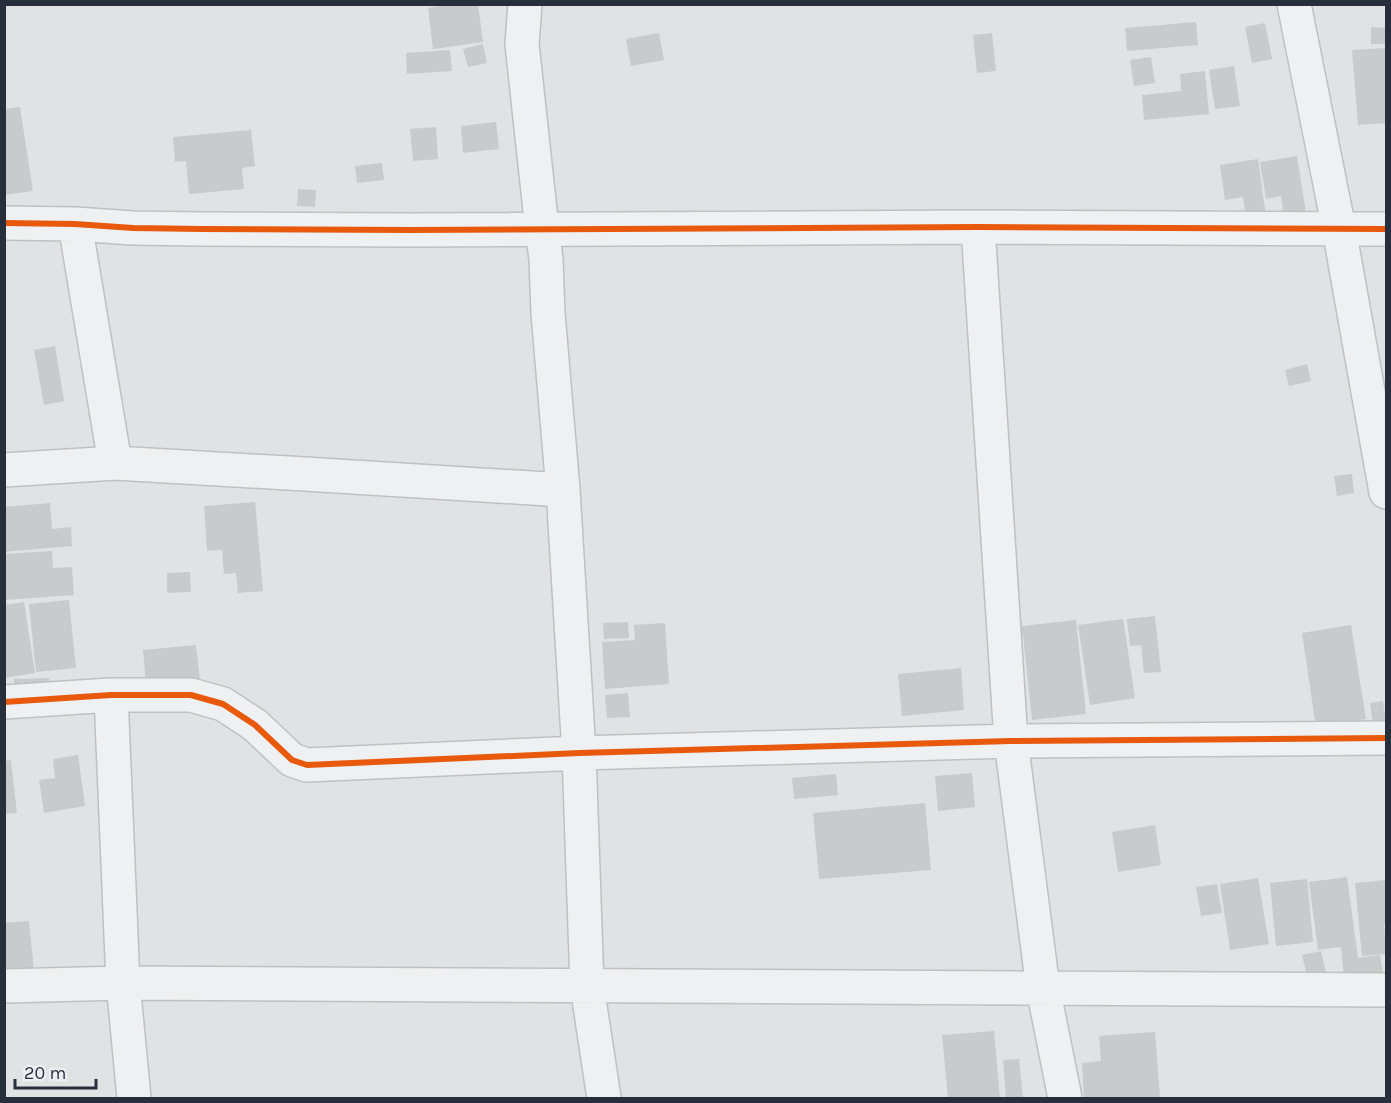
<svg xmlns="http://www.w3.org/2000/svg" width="1391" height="1103" font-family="Karla,sans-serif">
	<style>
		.building { fill: #c8cacc }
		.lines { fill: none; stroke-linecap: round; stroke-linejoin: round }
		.street-casing { stroke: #bec0c2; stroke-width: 36 }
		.street { stroke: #eff0f1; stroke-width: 33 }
		.cycleway-casing { stroke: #edf0f4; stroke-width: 10 }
		.cycleway { stroke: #e8590c; stroke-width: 6 }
	</style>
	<rect width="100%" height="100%" fill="#e0e2e4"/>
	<path class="building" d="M449 4H478L483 42 433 49 428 8Z
		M1196 22 1198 45 1127 51 1125 28Z
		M1265 23 1272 59 1252 63 1245 27Z
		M1371 27 1386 28V44H1371Z
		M659 33 664 60 631 66 626 39Z
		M992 33 996 71 977 73 973 35Z
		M483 44 487 63 468 67 463 49Z
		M1386 48V123L1358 125 1352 50Z
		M450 50 452 71 407 74 406 53Z
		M1151 57 1155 83 1134 86 1130 60Z
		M1234 66 1240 106 1215 109 1209 70Z
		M1205 71 1209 114 1144 120 1142 95 1181 91 1180 74Z
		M20 107 33 191 4 195V109Z
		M496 122 499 149 463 153 461 126Z
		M436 127 438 159 413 161 410 129Z
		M251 130 255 166 242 168 244 189 189 194 186 161 175 162 173 137Z
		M1297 156 1306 213 1284 217 1281 196 1266 199 1260 162Z
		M1258 159 1266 217 1246 220 1243 197 1225 200 1220 165Z
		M382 163 384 180 357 183 355 166Z
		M298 189 316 190 315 207 297 206Z
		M55 346 64 401 44 405 34 350Z
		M1307 364 1311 381 1289 386 1285 370Z
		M1352 474 1354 493 1337 496 1334 476Z
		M255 502 263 591 238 593 236 573 224 574 222 550 207 551 204 506Z
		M50 503 52 529 71 527 72 546 4 552V507Z
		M52 551 53 568 72 567 74 595 4 600V554Z
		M190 572 191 592 167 593V573Z
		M69 600 76 668 36 672 29 604Z
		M24 602 35 673 4 678V605Z
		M1155 616 1161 672 1144 673 1141 645 1130 646 1127 619Z
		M1123 619 1135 698 1090 705 1078 625Z
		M1021 620 1022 626 1076 620 1086 714 1032 720 1023 635 1000 639 998 623Z
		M628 622 629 638 604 639 603 623Z
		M665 623 669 684 605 689 602 642 635 640 634 625Z
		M1351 625 1366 719 1316 727 1302 633Z
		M196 645 201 690 147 695 143 650Z
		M961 668 964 710 902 716 898 674Z
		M49 678 50 701 14 703V679Z
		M628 693 630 717 607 718 605 695Z
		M1383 701 1386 723 1373 725 1370 703Z
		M78 755 85 806 44 813 39 780 55 778 53 759Z
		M11 760 17 813 4 814V761Z
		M972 773 975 807 938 811 935 776Z
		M836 774 838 795 794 799 792 778Z
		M925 803 931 870 819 879 813 813Z
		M1155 825 1161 865 1118 872 1112 832Z
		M1347 877 1358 958 1380 955 1383 973 1344 978 1341 947 1318 950 1309 882Z
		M1258 878 1269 944 1230 950 1220 884Z
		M1307 879 1313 942 1276 946 1270 883Z
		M1386 880V923L1384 924 1386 954 1362 956 1355 883Z
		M1217 884 1222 913 1201 916 1196 887Z
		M29 921 35 981 4 985V923Z
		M1321 951 1326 972 1307 976 1302 955Z
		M994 1031 1000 1098H948L942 1035Z
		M1155 1032 1160 1098H1084L1082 1063 1101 1061 1099 1036Z
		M1019 1059 1023 1098H1006L1003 1060Z"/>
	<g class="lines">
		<defs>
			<path id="street" d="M525 4 522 44 542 229 546 259 548 313 563 490 579 753 587 986 604 1098
				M1294 4 1339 229 1386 492
				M4 223 75 224 133 228 202 229 411 230 978 227 1386 229
				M75 224 115 463
				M978 227 1011 741 1043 988 1065 1098
				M4 470 115 463 305 474 563 490
				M111 695 123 983 134 1098
				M4 702 111 695H191L223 704 255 725 292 760 307 765 579 753 1011 741 1386 738
				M4 986 123 983 1386 990"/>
		</defs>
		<use href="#street" class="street-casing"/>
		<use href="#street" class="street"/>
		<defs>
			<path id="cycleway" d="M4 223 75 224 133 228 202 229 411 230 978 227 1386 229
				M4 702 111 695H191L223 704 255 725 292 760 307 765 579 753 1011 741 1386 738"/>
		</defs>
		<use href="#cycleway" class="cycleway-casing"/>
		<use href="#cycleway" class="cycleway"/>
	</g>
	<rect width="1391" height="1103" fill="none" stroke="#282f3c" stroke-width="12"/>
	<path d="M15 1079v9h81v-9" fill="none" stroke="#282f3c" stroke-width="3"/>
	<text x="24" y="1079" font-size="18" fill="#282f3c" stroke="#edf0f4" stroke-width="4.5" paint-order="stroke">20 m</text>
</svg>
